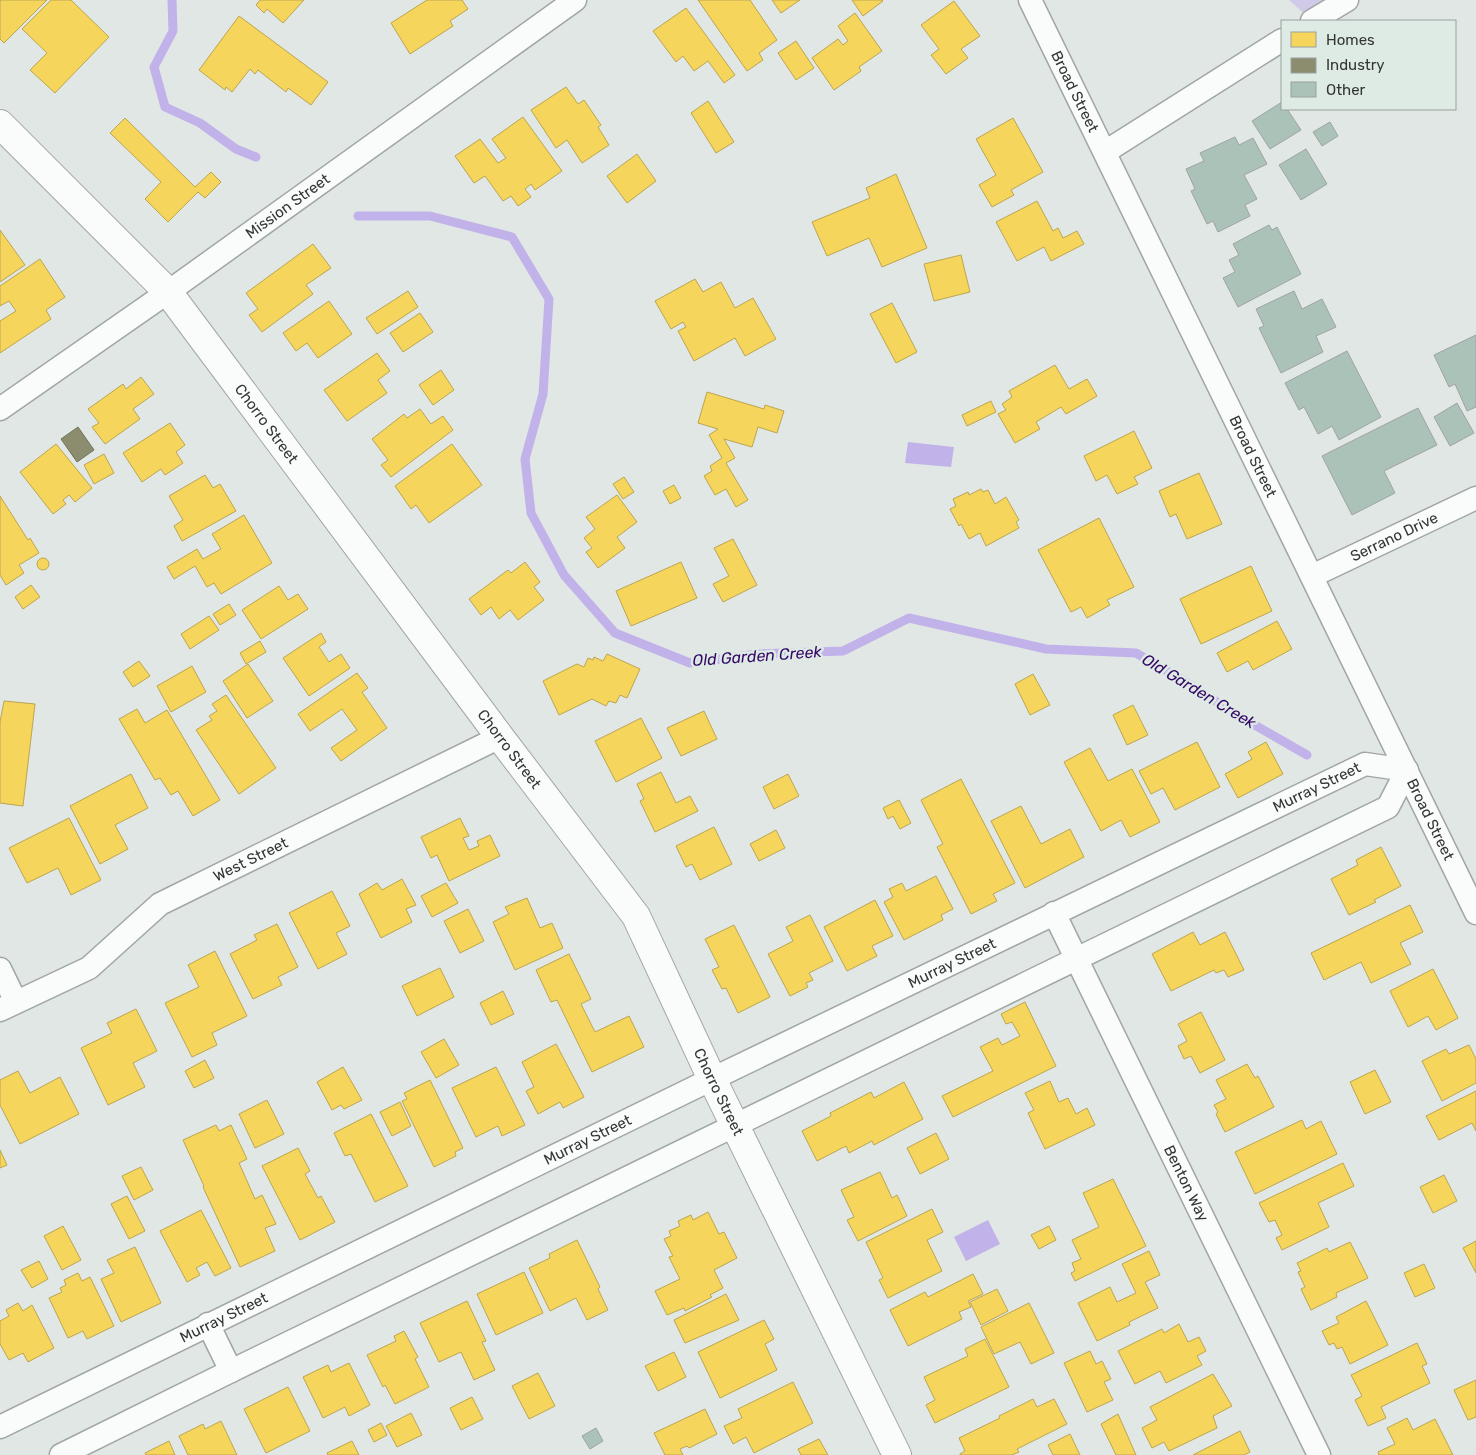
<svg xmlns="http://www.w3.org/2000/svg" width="1476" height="1455" font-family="Rubik,sans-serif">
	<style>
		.green { fill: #d0cae8 }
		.water { fill: #c2b2ea }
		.homes { fill: #f6d55c; stroke: #bba550 }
		.industry { fill: #8c8c6e; stroke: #71725d }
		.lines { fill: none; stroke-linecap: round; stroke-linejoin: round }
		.stream { stroke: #c2b2ea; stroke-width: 9 }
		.building { fill: #abc2b9; stroke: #9fa3a1 }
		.minor-casing { stroke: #a1a6a4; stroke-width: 25 }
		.tertiary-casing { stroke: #a1a6a4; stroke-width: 30 }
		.minor { stroke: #fafbfb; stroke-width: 22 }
		.tertiary { stroke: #fafbfb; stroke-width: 28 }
		.labels { text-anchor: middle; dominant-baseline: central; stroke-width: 5; stroke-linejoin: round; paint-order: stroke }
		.street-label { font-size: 15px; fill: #323634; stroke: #deeae4 }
		.water-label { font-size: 16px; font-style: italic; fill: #360567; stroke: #deeae4 }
	</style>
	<rect width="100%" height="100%" fill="#e1e7e4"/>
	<path class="green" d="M1289 0H1338L1308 17Z"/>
	<path class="water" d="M908 442 954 447 951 467 905 463Z
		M988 1220 1000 1244 966 1261 954 1237Z"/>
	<path class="homes" d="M0 0H47L4 43 0 39Z
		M51 0H71L109 37 55 93 30 70 47 53 22 29Z
		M260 0H304L283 23 267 9 264 13 256 5Z
		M427 0H462L468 9 450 21 453 26 410 54 391 23Z
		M698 0H750L777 40 759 53 763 60 747 71Z
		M772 0H800L781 13Z
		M852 0H882L883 1 863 16Z
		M954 1 980 36 961 49 968 58 946 74 931 55 939 49 921 25Z
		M686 8 735 75 724 83 708 61 694 71 683 56 676 62 653 31Z
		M855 13 882 51 859 67 861 71 834 90 812 58 838 39 843 45 848 41 838 26Z
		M239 16 328 82 311 105 288 88 286 92 258 70 255 74 250 69 232 92 226 87 225 90 199 70Z
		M796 41 814 68 796 80 778 53Z
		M566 87 578 104 584 100 601 125 598 127 609 145 582 163 567 140 556 148 531 110Z
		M708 101 734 142 716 153 691 113Z
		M523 117 562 171 535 190 531 184 525 189 531 197 518 206 511 196 503 201 485 176 474 183 455 156 480 139 498 163 506 158 492 139Z
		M125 118 195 187 211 172 221 182 205 198 198 192 168 222 145 199 161 182 110 133Z
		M1013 118 1043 172 1011 190 1014 195 992 207 979 185 996 175 976 139Z
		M637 154 656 181 627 203 607 176Z
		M896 174 927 248 882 267 869 238 827 256 812 222 870 198 866 188Z
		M1037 201 1053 231 1058 228 1063 238 1077 231 1084 244 1051 261 1044 247 1017 261 996 222Z
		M0 230 25 265 0 282Z
		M313 244 331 268 306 285 313 294 262 332 249 315 258 309 246 293Z
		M961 255 970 292 934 301 924 264Z
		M40 259 65 297 46 310 51 319 0 353V321L16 311 9 301 0 306V286Z
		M695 279 703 292 721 282 735 308 753 298 776 339 745 356 735 338 694 361 678 331 686 327 683 322 671 329 655 301Z
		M408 291 418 307 377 334 366 318Z
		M329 301 352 334 318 358 307 343 296 351 283 333Z
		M892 303 917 352 896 363 870 314Z
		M420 313 433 332 403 352 390 333Z
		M377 353 390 371 378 380 387 393 347 421 324 390Z
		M1055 365 1069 389 1087 379 1097 396 1066 414 1061 407 1036 422 1040 429 1015 443 998 414 1006 410 1002 404 1012 397 1009 391Z
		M441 370 454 390 433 405 419 385Z
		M141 377 154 394 133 409 140 419 105 444 92 427 99 423 88 409 123 384 126 389Z
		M707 392 764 409 765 405 784 411 777 433 758 427 752 447 724 439 735 458 726 463 748 500 736 507 726 489 715 495 704 476 712 471 710 466 722 458 709 435 718 429 698 423Z
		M991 401 996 412 967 426 962 415Z
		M420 409 431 424 443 416 453 430 391 477 381 465 388 460 372 439 404 414 407 418Z
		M170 423 185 445 176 452 183 463 165 475 161 469 142 482 123 453Z
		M1134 431 1152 468 1134 477 1138 484 1117 494 1107 475 1096 481 1084 456Z
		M56 444 92 488 75 502 69 495 63 500 66 504 53 514 20 472Z
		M452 444 482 485 429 523 416 505 411 509 395 486Z
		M104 454 114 473 94 484 84 465Z
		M1199 473 1222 524 1187 539 1176 514 1170 517 1159 491Z
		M205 475 213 488 220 484 236 511 182 541 174 526 183 520 169 496Z
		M624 477 634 492 623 499 613 484Z
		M674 485 681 498 670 504 663 491Z
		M981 489 983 492 988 490 995 504 1006 497 1019 520 1016 522 1019 528 986 546 980 533 969 539 961 524 959 526 950 509 956 506 953 499 968 492 969 495Z
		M617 495 637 522 617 537 625 548 598 568 586 552 592 548 584 538 595 529 586 517Z
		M0 496 28 540 30 538 39 553 19 565 24 573 6 585 0 575Z
		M244 515 272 563 221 594 214 583 207 587 195 566 174 579 167 567 197 549 203 559 221 549 212 534Z
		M1099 518 1134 587 1107 600 1110 605 1087 618 1081 607 1071 612 1038 550Z
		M733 539 757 585 723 602 713 584 729 576 714 548Z
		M37 564a6 6 0 1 1 12 0a6 6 0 1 1-12 0Z
		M525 562 540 582 534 587 544 600 518 620 510 610 499 619 491 607 481 615 469 599 508 570 511 573Z
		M681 562 697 598 631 626 616 591Z
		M1251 566 1272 611 1201 644 1180 599Z
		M31 585 40 597 23 609 15 597Z
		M279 586 288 600 298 594 308 609 261 639 242 610Z
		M229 604 236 615 220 625 213 614Z
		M209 616 219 630 190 649 181 634Z
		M1277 621 1292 649 1253 670 1248 661 1227 672 1217 653Z
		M321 633 326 642 319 647 329 662 341 654 350 668 309 696 283 658Z
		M260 641 266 652 246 664 240 653Z
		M607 654 640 669 627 698 620 695 616 703 609 701 606 706 592 699 559 715 543 681 577 664 584 667 588 658 593 660 594 657 603 661Z
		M139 661 150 676 133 687 123 672Z
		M248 664 273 701 247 718 223 681Z
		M192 666 206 692 171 712 157 686Z
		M357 673 368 688 362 692 387 728 341 761 331 748 357 730 342 709 310 731 298 714Z
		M1033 674 1050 705 1030 715 1015 684Z
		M226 695 276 768 239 794 196 730 212 720 209 716 217 711 212 704Z
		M4 701 35 704 23 806 0 803V722Z
		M1133 705 1148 735 1127 745 1113 715Z
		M137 709 145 723 167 710 220 800 193 816 178 791 171 795 160 778 155 780 119 719Z
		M704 711 717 739 681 756 667 728Z
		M641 718 662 758 616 782 595 741Z
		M1197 742 1220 787 1175 810 1163 788 1151 794 1139 771Z
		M1266 742 1283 774 1238 798 1225 774 1252 759 1248 752Z
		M1090 748 1108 781 1132 769 1160 822 1130 837 1121 820 1101 831 1064 762Z
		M661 772 676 803 690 796 698 811 655 832 640 801 644 799 637 784Z
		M131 774 148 808 115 825 128 849 100 864 70 806Z
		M788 774 799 796 774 809 763 787Z
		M961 779 1015 883 993 894 997 901 971 914 937 847 943 844 921 800Z
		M899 800 911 823 900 829 893 816 888 819 883 808Z
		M1021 806 1041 844 1070 829 1084 857 1025 888 991 821Z
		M69 818 101 880 71 895 58 868 27 883 9 848Z
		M460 818 469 836 463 838 469 850 479 846 477 841 490 835 500 856 449 881 437 855 431 858 421 837Z
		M714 827 732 864 700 880 692 864 686 867 676 846Z
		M776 830 785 848 759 861 750 844Z
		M1381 847 1401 886 1374 900 1376 902 1349 915 1331 879 1358 865 1356 860Z
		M936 876 953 909 941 915 943 920 904 940 884 902 893 897 889 889 902 883 906 891Z
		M402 879 416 905 406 909 412 922 381 938 359 894 377 883 382 890Z
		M446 883 458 903 432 917 421 896Z
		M332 891 350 926 336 933 347 954 318 969 289 913Z
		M527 898 540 928 552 923 563 948 515 970 493 922 509 914 505 907Z
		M875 900 893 936 872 946 877 956 847 971 824 927Z
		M1410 905 1423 932 1400 943 1411 964 1371 983 1361 962 1324 980 1311 953Z
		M468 909 484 941 460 953 444 921Z
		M810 915 833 961 809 973 813 980 806 983 808 987 790 996 768 954 793 941 786 927Z
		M277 924 298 967 278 977 282 985 253 999 230 954 257 940 254 935Z
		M734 925 770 997 738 1013 726 988 722 989 712 970 719 967 705 939Z
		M1193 932 1200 945 1225 932 1244 970 1228 977 1224 970 1216 973 1214 970 1171 991 1152 954Z
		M215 951 247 1016 212 1033 217 1045 192 1057 165 1003 199 987 188 965Z
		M569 954 591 999 581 1004 595 1032 629 1016 644 1047 592 1072 557 1000 551 1002 536 970Z
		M440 968 454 997 417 1016 402 986Z
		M1433 969 1458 1018 1436 1030 1428 1016 1408 1027 1390 991Z
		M503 991 514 1014 491 1025 480 1003Z
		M1025 1002 1056 1066 953 1117 942 1096 993 1071 980 1047 998 1038 1002 1045 1020 1036 1012 1022 1006 1024 1001 1014Z
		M136 1009 157 1051 133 1063 145 1087 108 1105 81 1048 112 1033 107 1023Z
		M1201 1012 1225 1060 1200 1073 1191 1056 1184 1059 1178 1046 1187 1041 1178 1024Z
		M444 1039 459 1065 436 1078 421 1052Z
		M556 1044 584 1097 563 1108 560 1102 538 1114 526 1091 534 1087 522 1062Z
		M1469 1045 1476 1059V1083L1442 1101 1422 1061 1446 1049 1449 1054Z
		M205 1060 214 1078 194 1088 185 1071Z
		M1247 1064 1255 1078 1258 1076 1274 1107 1225 1132 1216 1114 1218 1112 1214 1105 1226 1099 1216 1080Z
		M343 1067 362 1100 344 1109 341 1105 332 1110 317 1082Z
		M496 1067 525 1125 502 1136 498 1126 476 1137 452 1088Z
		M1375 1070 1391 1102 1365 1114 1350 1082Z
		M18 1071 30 1093 60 1077 79 1114 20 1144 0 1105V1080Z
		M430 1080 463 1148 455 1152 456 1156 434 1167 402 1101 407 1099 404 1093Z
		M1050 1081 1059 1102 1068 1098 1076 1114 1087 1108 1095 1125 1045 1149 1028 1113 1034 1110 1025 1093Z
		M904 1082 923 1119 874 1145 872 1141 849 1153 846 1146 817 1161 802 1131 831 1116 830 1113 871 1092 874 1098Z
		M1476 1091V1131L1472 1123 1439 1140 1426 1116Z
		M267 1100 284 1134 255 1148 239 1114Z
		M400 1102 411 1126 392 1136 380 1112Z
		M371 1114 408 1186 375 1202 351 1154 345 1156 334 1133Z
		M1302 1120 1306 1129 1321 1121 1337 1154 1255 1194 1235 1152Z
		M216 1125 219 1131 231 1125 247 1159 239 1163 255 1199 262 1195 276 1224 265 1228 275 1251 240 1267 203 1187 204 1186 183 1140Z
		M936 1133 949 1159 920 1174 907 1148Z
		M298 1148 310 1171 305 1174 318 1198 321 1196 335 1222 300 1240 262 1166Z
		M0 1150 7 1165 0 1168Z
		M1343 1163 1354 1186 1318 1203 1329 1227 1282 1250 1276 1238 1282 1235 1275 1220 1269 1222 1259 1203Z
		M141 1167 153 1190 134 1200 122 1176Z
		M880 1172 892 1198 897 1195 907 1216 858 1241 847 1220 854 1217 841 1190Z
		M1444 1175 1457 1201 1433 1213 1420 1187Z
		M1113 1179 1146 1246 1075 1281 1071 1273 1075 1271 1072 1263 1081 1259 1072 1240 1099 1227 1083 1193Z
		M127 1196 145 1231 129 1239 111 1204Z
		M932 1209 943 1232 927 1240 942 1271 888 1298 879 1280 883 1278 866 1242Z
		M201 1210 231 1268 215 1276 207 1262 196 1268 200 1275 187 1282 160 1231Z
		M708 1212 719 1234 724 1232 737 1258 714 1270 723 1288 710 1295 712 1297 685 1311 684 1308 667 1315 655 1291 680 1279 669 1257 673 1256 664 1239 671 1236 669 1231 680 1226 678 1221 691 1215 693 1220Z
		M63 1226 81 1260 62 1270 44 1236Z
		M1049 1226 1056 1240 1039 1249 1031 1235Z
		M577 1240 600 1287 598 1289 608 1310 587 1320 576 1298 550 1311 529 1268 550 1258 549 1254Z
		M1476 1241V1273L1463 1248Z
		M1350 1242 1368 1278 1336 1293 1337 1297 1311 1310 1301 1289 1305 1287 1298 1272 1301 1271 1297 1263 1327 1248 1329 1252Z
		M135 1247 161 1303 121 1322 101 1279 114 1273 107 1260Z
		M1149 1251 1160 1275 1145 1282 1158 1308 1129 1322 1130 1325 1097 1341 1078 1303 1110 1287 1117 1302 1136 1293 1122 1264Z
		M39 1261 48 1279 32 1288 21 1270Z
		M1424 1264 1435 1288 1415 1297 1404 1273Z
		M524 1272 543 1313 496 1335 477 1294Z
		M78 1273 82 1281 90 1277 114 1326 87 1339 83 1331 68 1338 49 1298 62 1292 60 1288 66 1285 64 1280Z
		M973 1274 983 1294 968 1301 971 1307 959 1312 962 1319 908 1346 890 1310 925 1292 928 1297Z
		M997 1289 1008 1311 981 1325 970 1302Z
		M726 1294 739 1320 685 1343 674 1320Z
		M467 1301 486 1341 482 1342 495 1370 474 1380 461 1352 439 1362 420 1323Z
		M1366 1301 1388 1345 1350 1364 1342 1347 1337 1349 1334 1343 1329 1345 1322 1331 1339 1323 1336 1317Z
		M18 1303 23 1311 32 1305 54 1348 28 1362 23 1353 9 1360 0 1344V1321L9 1316 6 1310Z
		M1029 1303 1054 1353 1031 1364 1020 1342 994 1354 981 1327Z
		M764 1320 774 1339 765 1344 777 1370 720 1398 698 1352Z
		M1179 1324 1188 1342 1199 1337 1206 1351 1197 1356 1202 1365 1166 1383 1160 1371 1135 1384 1118 1351 1162 1329 1164 1333Z
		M404 1331 418 1357 415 1359 429 1387 395 1404 385 1385 383 1387 367 1355 396 1341 394 1336Z
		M985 1339 1009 1387 935 1423 926 1405 935 1400 924 1377 968 1356 965 1349Z
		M1417 1343 1427 1364 1422 1366 1430 1383 1381 1407 1386 1418 1368 1426 1355 1400 1362 1396 1351 1375Z
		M1090 1351 1096 1364 1102 1361 1111 1379 1104 1382 1113 1400 1087 1412 1064 1363Z
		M674 1352 686 1377 658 1391 645 1366Z
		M349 1363 370 1405 349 1416 345 1407 323 1418 303 1377 328 1365 331 1372Z
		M538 1373 555 1406 529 1419 512 1386Z
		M1213 1374 1232 1406 1213 1416 1217 1428 1169 1451 1164 1442 1152 1448 1142 1428 1157 1420 1150 1407Z
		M1476 1380V1417L1468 1420 1454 1390Z
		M793 1382 813 1423 754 1453 746 1437 733 1444 724 1426 742 1418 738 1409Z
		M288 1387 310 1431 266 1453 244 1409Z
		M472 1397 483 1419 461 1430 450 1408Z
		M1033 1399 1037 1407 1054 1399 1067 1424 1017 1449 1019 1452 1012 1455H960V1454L965 1451 959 1438 1000 1418 999 1416Z
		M705 1409 717 1434 689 1448 687 1446 680 1449 683 1455H665L654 1433Z
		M411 1413 422 1435 397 1447 386 1426Z
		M1118 1414 1136 1455H1116L1101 1424Z
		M1407 1418 1413 1430 1435 1419 1453 1455H1379L1378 1452 1395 1444 1387 1428Z
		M221 1421 237 1455H188L179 1436 203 1424 205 1429Z
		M381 1423 387 1435 374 1442 368 1430Z
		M1240 1431 1250 1452 1244 1455H1193Z
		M1070 1434 1080 1455H1053L1048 1445Z
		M819 1439 828 1455H801L798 1449Z
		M169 1441 175 1455H146L145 1453Z
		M352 1441 359 1455H328L327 1453Z"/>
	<path class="industry" d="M78 427 94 450 77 462 61 439Z"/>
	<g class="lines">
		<path class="stream" d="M172 0 173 31 154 67 165 107 200 123 236 149 256 157
			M358 216H430L512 237 549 299 543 394 525 459 531 513 564 575 615 633 690 663 758 654 843 651 909 618 1046 649 1136 653 1181 679 1239 716 1307 755"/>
	</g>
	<path class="building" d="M1282 102V109H1287L1301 130 1270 149 1252 121Z
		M1330 122 1338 136 1322 146 1313 132Z
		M1235 137 1239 145 1253 138 1267 164 1244 175 1257 199 1245 205 1250 216 1218 232 1213 221 1207 224 1191 191 1195 189 1186 169 1204 161 1200 153Z
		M1306 149 1327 184 1301 200 1279 165Z
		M1269 225 1272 230 1277 227 1301 274 1238 307 1223 278 1235 272 1229 260 1239 255 1233 244Z
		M1294 291 1302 309 1322 299 1336 327 1316 336 1323 352 1281 373 1259 328 1264 326 1256 309Z
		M1476 335V407L1467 411 1455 384 1449 387 1434 355Z
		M1347 351 1381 417 1339 440 1332 426 1318 434 1304 407 1299 410 1285 383Z
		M1457 403 1474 433 1450 446 1434 417Z
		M1418 408 1437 445 1384 471 1395 493 1352 515 1322 456Z
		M596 1428 603 1441 590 1449 582 1436Z"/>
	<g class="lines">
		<defs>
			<g id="minor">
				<path id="s1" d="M1030 0 1476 913"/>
				<path d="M1312 21 1347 0"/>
				<path d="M1105 152 1282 40"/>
				<path id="s2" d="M0 409 168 292 575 0"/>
				<path id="s3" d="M1312 576 1476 498"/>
				<path id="s4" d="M1054 913 1319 1455"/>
				<path d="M0 969 16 1002"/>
				<path id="s5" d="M0 1010 89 968 160 904 500 737"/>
				<path d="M208 1324 231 1371"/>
				<path id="s6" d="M0 1427 712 1079 1365 764 1407 770 1388 807 231 1371 61 1455"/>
			</g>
			<g id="tertiary">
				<path id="s7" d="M0 124 168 292 500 737 636 916 712 1079 897 1455"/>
			</g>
		</defs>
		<use href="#minor" class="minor-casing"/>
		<use href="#tertiary" class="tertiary-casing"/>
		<use href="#minor" class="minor"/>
		<use href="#tertiary" class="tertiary"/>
	</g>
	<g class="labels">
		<g class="street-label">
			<text stroke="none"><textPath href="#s1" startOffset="102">Broad Street</textPath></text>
			<text stroke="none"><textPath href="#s2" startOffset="352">Mission Street</textPath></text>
			<text stroke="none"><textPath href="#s7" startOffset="402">Chorro Street</textPath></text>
			<text stroke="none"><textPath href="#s1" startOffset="508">Broad Street</textPath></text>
			<text stroke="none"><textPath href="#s3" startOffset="91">Serrano Drive</textPath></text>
			<text stroke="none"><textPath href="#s7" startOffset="808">Chorro Street</textPath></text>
			<text stroke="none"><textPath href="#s6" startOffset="1464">Murray Street</textPath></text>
			<text stroke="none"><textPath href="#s1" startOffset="912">Broad Street</textPath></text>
			<text stroke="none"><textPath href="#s5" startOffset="295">West Street</textPath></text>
			<text stroke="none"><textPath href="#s6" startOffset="1059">Murray Street</textPath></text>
			<text stroke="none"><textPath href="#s7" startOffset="1212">Chorro Street</textPath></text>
			<text stroke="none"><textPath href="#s6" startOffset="654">Murray Street</textPath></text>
			<text stroke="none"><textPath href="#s4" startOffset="301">Benton Way</textPath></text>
			<text stroke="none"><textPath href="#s6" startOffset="249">Murray Street</textPath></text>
		</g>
		<g class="water-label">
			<text transform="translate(757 656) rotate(-4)">Old Garden Creek</text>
			<text transform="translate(1199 691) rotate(31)">Old Garden Creek</text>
		</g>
	</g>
	<rect x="1281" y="20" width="175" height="90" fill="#deeae4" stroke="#99a29e"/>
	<rect x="1291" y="32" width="25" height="15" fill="#f6d55c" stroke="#99a29e"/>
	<text x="1326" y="45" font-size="15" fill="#323634">Homes</text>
	<rect x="1291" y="58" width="25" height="15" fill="#8c8c6e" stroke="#99a29e"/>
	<text x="1326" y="70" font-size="15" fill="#323634">Industry</text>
	<rect x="1291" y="82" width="25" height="15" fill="#abc2b9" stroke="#99a29e"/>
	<text x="1326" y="95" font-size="15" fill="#323634">Other</text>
</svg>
